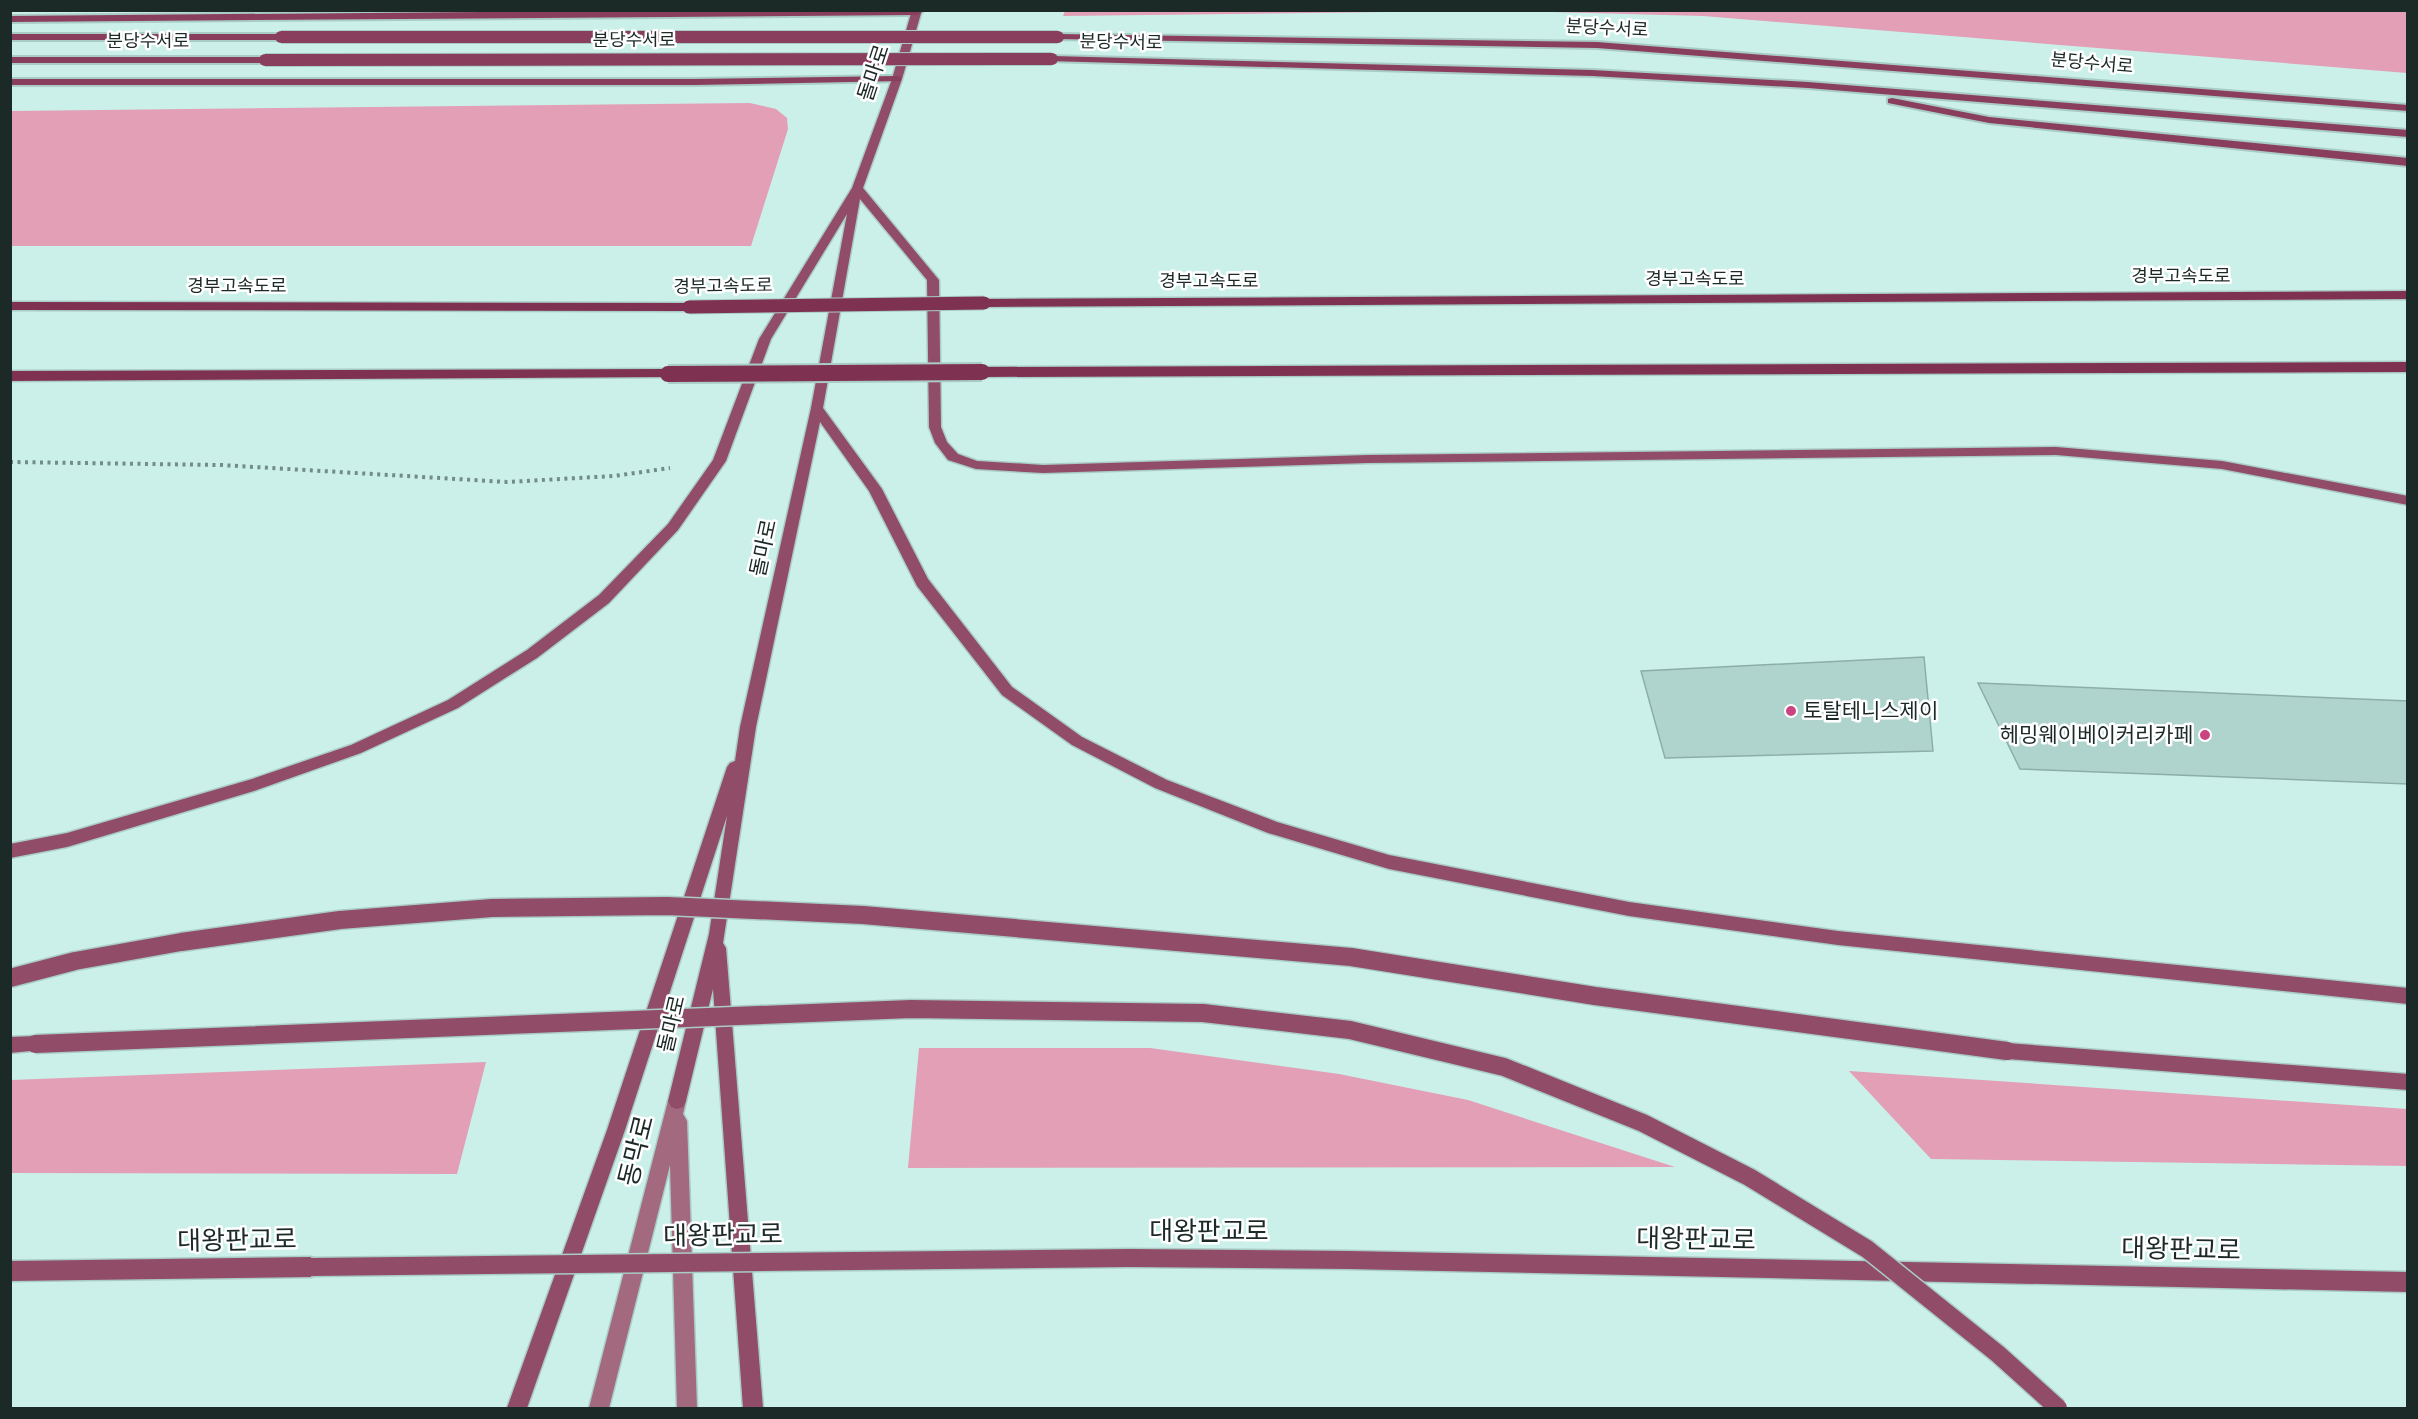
<svg xmlns="http://www.w3.org/2000/svg" width="2418" height="1419" font-family="'Alegreya Sans','Noto Sans KR',sans-serif">
	<style>
		.green { fill: #e29fb6 }
		.building { fill: #afd4cd; stroke: #8bafa8; stroke-width: 1.5 }
		.lines { fill: none; stroke-linecap: round; stroke-linejoin: round }
		.secondary-casing { stroke: #aaccc6; stroke-width: 3 }
		.primary-casing { stroke: #aaccc6; stroke-width: 3 }
		.trunk-casing { stroke: #aaccc6; stroke-width: 4 }
		.motorway-casing { stroke: #aaccc6; stroke-width: 3 }
		.path { stroke: #728c88; stroke-width: 4; stroke-dasharray: 3 4.5; stroke-linecap: butt }
		.secondary { fill: #a36a7f; fill-rule: evenodd }
		.primary { fill: #914c67; fill-rule: evenodd }
		.trunk { fill: #883e5c; fill-rule: evenodd }
		.motorway { fill: #7f3152; fill-rule: evenodd }
		.primary-bridge-casing { stroke: #aaccc6; stroke-width: 21; stroke-linecap: butt }
		.trunk-bridge-casing { stroke: #aaccc6; stroke-width: 14; stroke-linecap: butt }
		.motorway-bridge-far1-casing { stroke: #aaccc6; stroke-width: 15; stroke-linecap: butt }
		.motorway-bridge-casing { stroke: #aaccc6; stroke-width: 20; stroke-linecap: butt }
		.primary-bridge { stroke: #914c67; stroke-width: 18 }
		.trunk-bridge { stroke: #883e5c; stroke-width: 12 }
		.motorway-bridge-far1 { stroke: #7f3152; stroke-width: 13 }
		.motorway-bridge { stroke: #7f3152; stroke-width: 16 }
		.poi-dot { fill: #cb4380; stroke: #fff; stroke-width: 2 }
		.labels { text-anchor: middle; dominant-baseline: central; stroke-width: 5; stroke-linejoin: round; paint-order: stroke }
		.far-street-label { font-size: 18px; fill: #1b2927; stroke: #fff }
		.street-label { font-size: 21px; fill: #1b2927; stroke: #fff }
		.poi-label { font-size: 21px; fill: #1b2927; stroke: #fff; text-anchor: start }
		.near-street-label { font-size: 26px; fill: #1b2927; stroke: #fff }
	</style>
	<rect width="100%" height="100%" fill="#caf0e9"/>
	<path class="green" d="M1065 11V10L1464 11 1063 16Z
		M1511 11H2407V73L1703 16Z
		M750 103 776 109 787 118 788 129 751 246H11V111Z
		M919 1048H1150L1339 1074 1468 1100 1675 1167 908 1168Z
		M486 1062 457 1174 11 1173V1080Z
		M1849 1071 2407 1109V1166L1931 1159Z"/>
	<path class="building" d="M1924 657 1933 751 1665 758 1641 671Z
		M1978 683 2408 701V784L2020 769Z"/>
	<g class="lines">
		<defs>
			<path id="secondary" d="M677 1093 683 1095 686 1101 683 1114 687 1121 697 1408H677L670 1165 609 1408H589L668 1101 671 1095Z"/>
			<path id="primary" d="M912 10H922L902 79 863 188 939 280 941 427 947 442 958 454 977 461 1043 465 1368 455 2056 447 2222 461 2408 496V505L2222 469 2056 455 1368 463 1043 473 976 469 948 460 935 443 929 427 927 280 860 199 823 408 882 489 928 579 1012 687 1082 737 1167 780 1277 822 1389 855 1629 902 1838 931 2408 988V1004L1838 945 1629 916 1389 869 1268 833 1155 788 1072 745 1002 695 917 586 869 491 820 422 756 727 723 943 726 948 763 1408H743L713 989 686 1101 683 1107 677 1109 671 1107 668 1101 709 934 727 816 625 1130 527 1408H507L607 1130 727 767 730 763 735 761 740 727 811 408 847 214 771 339 726 461 678 530 609 603 537 658 458 708 361 753 254 791 67 847 10 858V844L67 833 252 779 351 745 448 700 527 650 599 595 668 524 713 460 759 339 852 188 892 79Z
				M35 1036 41 1038 44 1044 41 1050 10 1053V1037Z
				M2007 1043 2408 1074V1090L2007 1059 2001 1057 1998 1051 2001 1045Z
				M1129 1249 1349 1251 2408 1272V1292L1349 1269 1129 1267 1122 1265 1119 1258 1122 1251Z
				M311 1257 318 1260 321 1267 318 1274 311 1277 10 1281V1261Z"/>
			<path id="trunk" d="M699 10 922 12 917 15 10 22V16Z
				M10 34H281L286 37 281 40H10Z
				M1058 34 1597 42 2408 105V111L1597 48 1054 39V35Z
				M1052 56 1592 70 1808 82 2408 130V137L1808 88 1592 76 1048 61 1047 59Z
				M10 57H265L271 60 265 63H10Z
				M897 76 901 77V81L694 85H10V79H694Z
				M1892 98 1989 117 2408 158V166L1989 123 1888 103V99Z"/>
			<path id="motorway" d="M2408 291V299L984 307 977 303 984 299Z
				M10 302 689 303 696 307 689 311 10 310Z
				M2408 362V372L982 377 975 372 982 367Z
				M668 369 673 371 675 374 673 377 10 381V371Z"/>
		</defs>
		<use href="#secondary" class="secondary-casing"/>
		<use href="#primary" class="primary-casing"/>
		<use href="#trunk" class="trunk-casing"/>
		<use href="#motorway" class="motorway-casing"/>
		<path class="path" d="M10 462 221 465 507 482 614 476 670 468"/>
		<use href="#secondary" class="secondary"/>
		<use href="#primary" class="primary"/>
		<use href="#trunk" class="trunk"/>
		<use href="#motorway" class="motorway"/>
		<defs>
			<path id="primary-bridge" d="M10 978 75 961 181 942 340 920 492 908 667 906 863 915 1351 957 1595 996 2007 1051
				M35 1044 911 1009 1203 1013 1350 1030 1504 1067 1643 1123 1749 1177 1867 1249 1998 1354 2058 1408
				M311 1267 1129 1258"/>
			<path id="trunk-bridge" d="M281 37H1058
				M265 60 1052 59"/>
			<path id="motorway-bridge-far1" d="M689 307 984 303"/>
			<path id="motorway-bridge" d="M668 374 982 372"/>
		</defs>
		<use href="#primary-bridge" class="primary-bridge-casing"/>
		<use href="#trunk-bridge" class="trunk-bridge-casing"/>
		<use href="#motorway-bridge-far1" class="motorway-bridge-far1-casing"/>
		<use href="#motorway-bridge" class="motorway-bridge-casing"/>
		<use href="#primary-bridge" class="primary-bridge"/>
		<use href="#trunk-bridge" class="trunk-bridge"/>
		<use href="#motorway-bridge-far1" class="motorway-bridge-far1"/>
		<use href="#motorway-bridge" class="motorway-bridge"/>
	</g>
	<g class="poi-dot">
		<circle cx="1791" cy="711" r="6"/>
		<circle cx="2205" cy="735" r="6"/>
	</g>
	<g class="labels">
		<g class="far-street-label">
			<text transform="translate(1607 29) rotate(3)">분당수서로</text>
			<text x="634" y="41">분당수서로</text>
			<text x="148" y="42">분당수서로</text>
			<text transform="translate(1121 43) rotate(1)">분당수서로</text>
			<text transform="translate(2092 64) rotate(5)">분당수서로</text>
			<text x="2181" y="277">경부고속도로</text>
			<text x="1695" y="280">경부고속도로</text>
			<text x="1209" y="282">경부고속도로</text>
			<text x="237" y="287">경부고속도로</text>
			<text transform="translate(723 287) rotate(-1)">경부고속도로</text>
		</g>
		<g class="street-label">
			<text transform="translate(874 73) rotate(-72)">돌마로</text>
			<text transform="translate(764 548) rotate(-78)">돌마로</text>
			<text transform="translate(672 1024) rotate(-77)">돌마로</text>
		</g>
		<g class="poi-label">
			<text x="1803" y="711">토탈테니스제이</text>
			<text x="2193" y="735" text-anchor="end">헤밍웨이베이커리카페</text>
		</g>
		<g class="near-street-label">
			<text transform="translate(637 1151) rotate(-76)">동막로</text>
			<text x="1209" y="1232">대왕판교로</text>
			<text transform="translate(723 1236) rotate(-1)">대왕판교로</text>
			<text transform="translate(1696 1240) rotate(1)">대왕판교로</text>
			<text transform="translate(237 1241) rotate(-1)">대왕판교로</text>
			<text transform="translate(2181 1250) rotate(1)">대왕판교로</text>
		</g>
	</g>
	<rect width="2418" height="1419" fill="none" stroke="#1b2927" stroke-width="24"/>
</svg>
